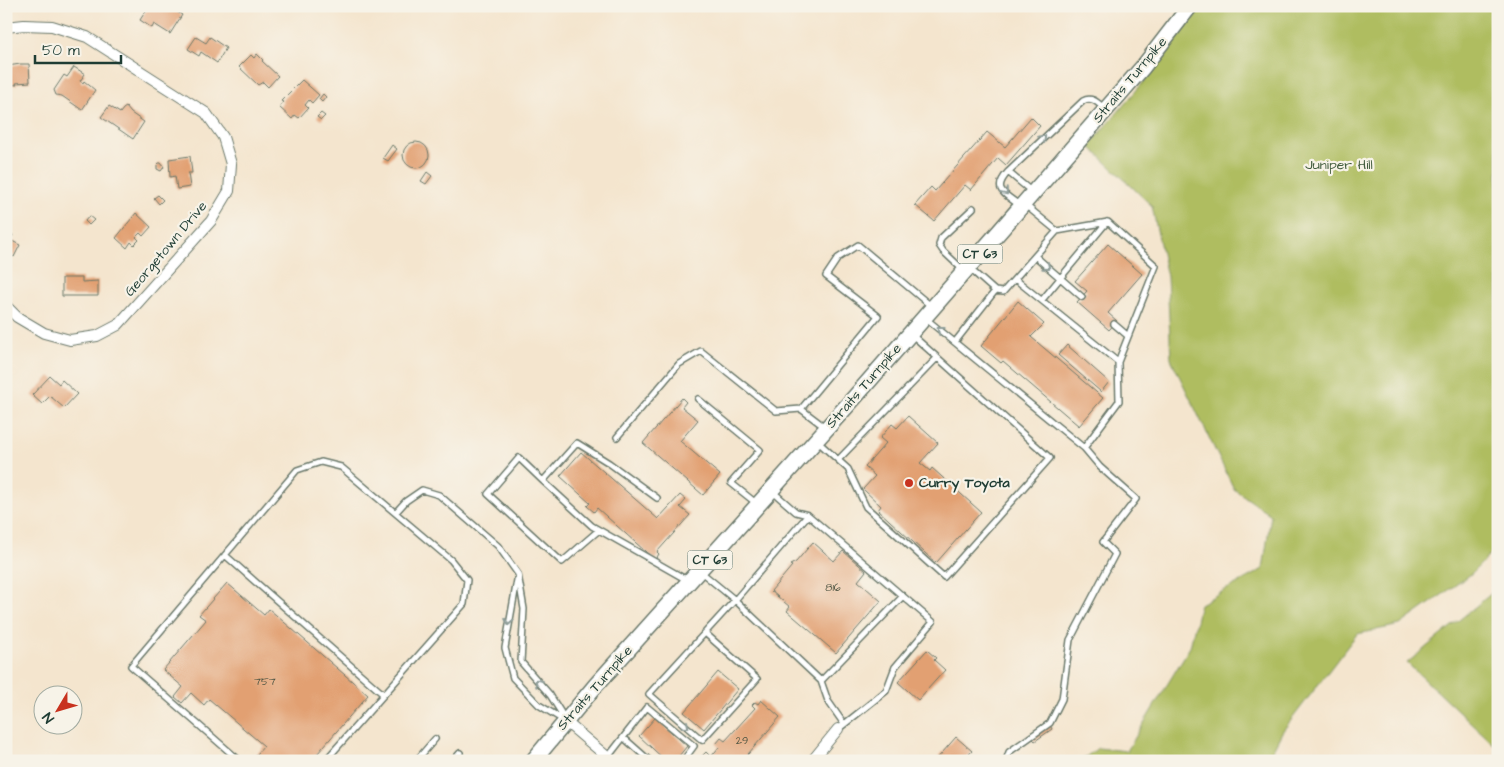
<svg xmlns="http://www.w3.org/2000/svg" width="1504" height="767" font-family="'Architects Daughter',sans-serif">
	<style>
		.green { fill: #afbd60; stroke: #677d4a }
		.building { fill: #e2a072 }
		.lines { fill: none; stroke-linecap: round; stroke-linejoin: round }
		.lane-casing { stroke: #6a786a; stroke-width: 8 }
		.street-casing { stroke: #6a786a; stroke-width: 12 }
		.primary-casing { stroke: #6a786a; stroke-width: 18 }
		.lane { stroke: #fff; stroke-width: 5 }
		.street { stroke: #fff; stroke-width: 10 }
		.primary { stroke: #fff; stroke-width: 15 }
		.oneway { stroke: #8f9e9a }
		.poi-dot { fill: #c8321e; stroke: #f7f3e8; stroke-width: 2 }
		.labels { text-anchor: middle; dominant-baseline: central; stroke-width: 4.5; stroke-linejoin: round; paint-order: stroke }
		.number-label { font-size: 11px; fill: #505644 }
		.shield { fill: #f7f3e8; stroke: #60746a; stroke-width: 1 }
		.shield-label { font-size: 12px; font-weight: bold; fill: #1f3d34 }
		.street-label { font-size: 14px; fill: #1f3d34; stroke: #f7f3e8 }
		.park-label { font-size: 14px; fill: #435d3f; stroke: #f7f3e8 }
		.poi-label { font-size: 14px; font-weight: bold; fill: #1f3d34; stroke: #f7f3e8; text-anchor: start }
	</style>
	<rect width="100%" height="100%" fill="#f7f3e8"/>
	<filter id="ink" filterUnits="userSpaceOnUse"><feTurbulence type="fractalNoise" baseFrequency=".02" numOctaves="2"/><feDisplacementMap in="SourceGraphic" scale="10" xChannelSelector="R" yChannelSelector="G"/><feConvolveMatrix kernelMatrix="1 2 1 2 8 2 1 2 1" color-interpolation-filters="sRGB"/></filter>
	<filter id="wash" filterUnits="userSpaceOnUse"><feTurbulence type="fractalNoise" baseFrequency=".0096" numOctaves="4" result="noise"/><feDisplacementMap in="SourceGraphic" scale="20" xChannelSelector="R" yChannelSelector="G"/><feGaussianBlur stdDeviation="1.12" result="paint"/><feColorMatrix in="noise" values="0 0 0 0 0 0 0 0 0 0 0 0 0 0 0 0 0 1.4 0 .05"/><feComposite in="paint" operator="in"/></filter>
	<g filter="url(#wash)">
		<rect width="100%" height="100%" fill="#f4e5ce"/>
		<path class="green" d="M1201 6H1498V547L1471 574 1400 625 1357 634 1282 732 1267 761H1089L1083 759 1098 748 1127 751 1190 647 1200 604 1263 569 1271 515 1234 489 1171 359 1167 277 1152 206 1089 146 1157 66Z
			M1498 588V748L1407 663Z"/>
		<g id="blocks">
			<path class="building" d="M149 6H179L176 11 182 15 170 34 154 24 152 28 140 20Z
				M196 37 206 43 210 37 226 48 217 63 201 52 199 56 188 49Z
				M257 54 263 60 262 61 278 76 268 87 263 82 258 85 239 67 251 55 254 58Z
				M20 64H29L30 82 16 83 17 85 6 84V69H9L8 66Z
				M74 67 85 74 80 81 83 83 84 81 95 90 82 110 62 96 56 95 54 90 64 75 67 77Z
				M302 80 319 95 312 103 309 100 305 105 308 108 299 118 295 115 292 119 279 107 283 102 281 101Z
				M323 94 326 97 322 102 319 99Z
				M109 106 120 113 123 109 126 107 131 113 144 122 133 139 101 117Z
				M321 113 325 116 321 120 317 117Z
				M1031 117 1040 126 1006 165 998 158 971 190 965 185 934 221 915 205 931 187 935 191 987 132 1005 147Z
				M403 155a13 13 0 1 1 26 0a13 13 0 1 1-26 0Z
				M392 145 397 149 388 161 383 158Z
				M190 156 192 173H188L190 187 177 189 175 176 170 177 169 159Z
				M159 163H161L164 167 161 171 157 169V165Z
				M427 172 432 176 426 184 421 181Z
				M158 195 163 200 159 204 154 198Z
				M136 213 151 227 143 236 140 233 136 237 139 240 134 245 131 242 127 248 116 238Z
				M89 216 94 220 89 225 85 221Z
				M6 232 13 235 10 240 20 245 14 257 6 252Z
				M1108 244 1142 274 1108 313 1117 321 1109 330 1077 302 1087 291 1075 281Z
				M62 278H82V282L98 281V296H62Z
				M1018 301 1044 324 1031 337 1103 398 1079 426 1003 361 1001 363 981 346Z
				M1067 345 1109 382 1101 392 1058 355Z
				M50 376 59 384 62 380 77 394 64 408 50 396 42 404 32 395Z
				M682 398 686 402 682 407 698 420 680 441 720 475 703 495 643 443Z
				M908 416 938 443 920 463 930 471 932 468 981 512 936 563 878 510 881 506 863 489 875 476 865 467 886 443 880 438 892 424 897 428Z
				M581 452 658 519 680 495 686 500 680 507 690 515 657 552 659 554 655 560 597 508 594 512 587 506 590 503 560 476Z
				M813 542 834 561 843 551 866 571 858 581 881 601 836 653 787 611 790 607 771 591 792 566 790 565 796 562Z
				M227 583 264 615 269 609 368 695 311 761H251L264 746 209 699 204 705 191 693 182 703 175 697 183 687 163 670 206 620 199 615Z
				M927 650 936 658 934 660 945 670 918 700 898 682Z
				M718 672 738 689 704 729 684 712Z
				M761 700 780 717 742 761H703L700 758 706 752 711 757 719 747 716 744 721 738 725 741 755 708 752 705 755 702 758 704Z
				M655 718 687 746 675 761H666L639 736Z
				M1050 725 1052 729 1035 741 1032 738Z
				M956 737 972 751 963 761H935Z
				M1015 758 1029 759V761H1014Z"/>
		</g>
	</g>
	<g filter="url(#ink)">
		<use href="#blocks" fill-opacity="0" stroke="#6a786a" stroke-width="1"/>
		<g class="lines">
			<defs>
				<path id="lane" d="M1008 172 1083 101C1092 96 1098 103 1105 109
					M1019 205C1004 193 992 190 1008 172L1031 191
					M1035 256 1082 297
					M969 268 995 291 1003 292 1057 231 1024 204
					M963 270 943 251 939 245 941 238 973 208
					M1015 279 1118 362
					M1042 300 1107 222
					M925 318 1084 448
					M1114 324 1128 336
					M955 342 995 291
					M698 399 760 450 731 483 756 503
					M826 428 801 409 878 316 826 276 838 258 858 245 931 306
					M617 437 679 364 701 351 776 411 801 409
					M817 441 848 469 866 507 944 577 1050 458 911 334
					M838 460 937 358
					M543 481 519 458 488 494 562 562 599 530
					M772 491 796 512 808 515 933 622 895 667 886 691 842 726
					M657 498 609 463 577 443 543 481 592 526 687 580
					M396 512 406 501 422 490 439 495 498 546 518 574 524 609 521 662 550 695 565 719
					M225 555 383 694
					M701 572 735 600 808 515
					M517 580 505 648 513 678 539 705 565 721
					M705 633 757 679 702 740 649 694 735 600 821 681 828 701 844 724
					M821 681 903 596
					M624 738 650 761
					M608 757 647 707 694 746 683 761
					M240 761 131 666 297 470 321 462 341 467 451 560 467 580 464 604 325 761
					M416 761 435 739
					M453 761 460 753
					M1006 761 1009 752 1050 723 1062 699 1070 640 1115 554 1103 542 1136 499 1100 467 1084 448 1119 401 1118 362 1156 266 1108 222 1057 231"/>
				<path id="street" d="M6 27 24 25 52 26 87 37 206 113 223 137 231 164 229 191 211 221 118 325 97 336 70 340 44 333 17 317 6 306
					M566 722 612 761
					M812 761 838 729"/>
				<path id="primary" d="M533 761 596 685 854 398 1143 67 1190 6"/>
			</defs>
			<use href="#lane" class="lane-casing"/>
			<use href="#street" class="street-casing"/>
			<use href="#primary" class="primary-casing"/>
			<use href="#lane" class="lane"/>
			<use href="#street" class="street"/>
			<use href="#primary" class="primary"/>
		</g>
		<defs><path id="oneway-chevron" d="M-2-3.5L2.5 0L-2 3.5" fill="none" stroke-width="1.6" stroke-linecap="round" stroke-linejoin="round" transform="scale(1.25)"/></defs>
		<g class="oneway">
			<use href="#oneway-chevron" transform="translate(1043 138) rotate(-44)"/>
			<use href="#oneway-chevron" transform="translate(1005 192) rotate(50)"/>
			<use href="#oneway-chevron" transform="translate(1047 267) rotate(41)"/>
			<use href="#oneway-chevron" transform="translate(940 330) rotate(-142)"/>
			<use href="#oneway-chevron" transform="translate(509 622) rotate(100)"/>
			<use href="#oneway-chevron" transform="translate(538 682) rotate(-131)"/>
			<use href="#oneway-chevron" transform="translate(686 726) rotate(41)"/>
		</g>
	</g>
	<circle class="poi-dot" cx="909" cy="483" r="5"/>
	<g class="labels">
		<g class="number-label">
			<text x="833" y="587">816</text>
			<text x="265" y="681">757</text>
			<text x="742" y="740">29</text>
		</g>
		<g class="shield">
			<rect x="957.5" y="244.5" width="45" height="19" rx="4"/>
			<rect x="687.5" y="550.5" width="45" height="19" rx="4"/>
		</g>
		<g class="shield-label">
			<text x="980" y="254">CT 63</text>
			<text x="710" y="560">CT 63</text>
		</g>
		<g class="street-label">
			<text transform="translate(1130 80) rotate(-50)">Straits Turnpike</text>
			<text transform="translate(166 249) rotate(-50)">Georgetown Drive</text>
			<text transform="translate(864 386) rotate(-49)">Straits Turnpike</text>
			<text transform="translate(595 688) rotate(-49)">Straits Turnpike</text>
		</g>
		<g class="park-label">
			<text x="1339" y="165">Juniper Hill</text>
		</g>
		<g class="poi-label">
			<text x="919" y="483">Curry Toyota</text>
		</g>
	</g>
	<rect width="1504" height="767" fill="none" stroke="#f7f3e8" stroke-width="25"/>
	<g transform="translate(58 710) rotate(232)"><circle r="24" fill="#f7f3e8" stroke="#a1aaa0"/>
	<path d="M0-4L9 19L0 12L-9 19Z" fill="#c8321e"/>
	<text y="-8" font-size="14" font-weight="bold" text-anchor="middle" fill="#1f3d34">N</text>
	</g>
	<path d="M35 55v8h86v-8" fill="none" stroke="#1f3d34" stroke-width="2.5"/>
	<text x="42" y="55" font-size="15" fill="#1f3d34" stroke="#f7f3e8" stroke-width="4" paint-order="stroke">50 m</text>
</svg>
